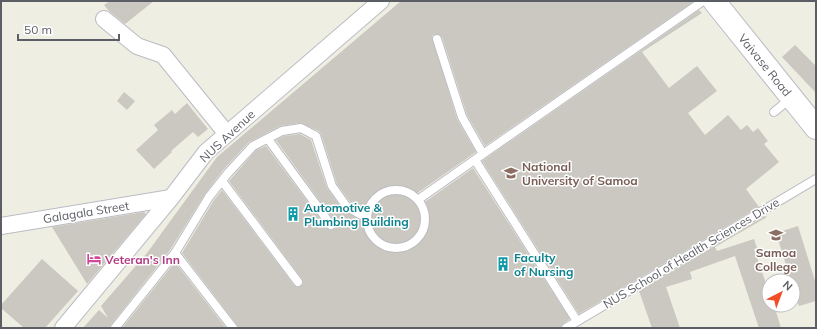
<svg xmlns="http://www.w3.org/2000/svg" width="817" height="329" font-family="Mulish,sans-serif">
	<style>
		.building { fill: #cac8c0 }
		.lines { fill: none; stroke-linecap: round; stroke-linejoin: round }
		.lane-casing { stroke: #bbbcc3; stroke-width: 10 }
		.street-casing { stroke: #bbbcc3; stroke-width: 18 }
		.secondary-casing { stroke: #bcbec5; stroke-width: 24 }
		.lane { stroke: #fff; stroke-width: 8 }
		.street { stroke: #fff; stroke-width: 16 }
		.secondary { stroke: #fff; stroke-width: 22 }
		.labels { text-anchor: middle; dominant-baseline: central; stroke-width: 3; stroke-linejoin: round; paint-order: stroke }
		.street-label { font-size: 12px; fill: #5b5e65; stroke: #fff }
		.education-label { font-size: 12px; font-weight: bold; fill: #785e54; stroke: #fff; text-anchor: start }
		.culture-label { font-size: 12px; font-weight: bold; fill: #0d838f; stroke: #fff; text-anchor: start }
		.hotel-label { font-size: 12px; font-weight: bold; fill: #b23c85; stroke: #fff; text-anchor: start }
	</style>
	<rect width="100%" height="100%" fill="#efeee3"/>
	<path class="building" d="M110 1H154L125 24 109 11 104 5Z
		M401 1 693 2 485 146 467 115 442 37 438 34 433 35 432 37 457 119 476 152 416 194 414 197V202L417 204H422L473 168 570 319 563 324 561 328H238L237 325 182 253 214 200 222 190 294 285 298 287 303 284 302 279 229 181 256 150 266 146 327 228 332 230 336 227 335 222 276 140 284 136 300 134 311 140 327 188 343 210 365 223H369L372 220 371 215 351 203 337 184 321 134 319 131 300 123 280 126 249 142 224 169 205 194 170 250 111 325 110 328H83L99 310 108 318 101 306 147 253 217 157Z
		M699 10 702 13 642 52 669 88 697 66 717 91 688 113 705 135 728 115 741 130 747 125 753 132 758 128 768 141 764 144 779 162 746 189 759 207 579 314 482 161Z
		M795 45 816 66V93L782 57Z
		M124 92 135 101 127 110 117 101Z
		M187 103 208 129 198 137 193 132 171 151 172 152 154 169 136 150 158 130 154 125 172 110 175 114Z
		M144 212 146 214 87 284 52 227Z
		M765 216 767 217 715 247 717 251 754 239 757 248 754 249 769 292V305H774L781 328H759L735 256 690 272 692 279 666 287 680 328H652L639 291 613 306Z
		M798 226 816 284V301L799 306 793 287V281H791L776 233Z
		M42 259 78 291 45 328H24L1 308V305Z
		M175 262 226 328H122Z"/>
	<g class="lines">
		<defs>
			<path id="lane" d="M437 39 462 117 483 154
				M774 112 791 98
				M268 139 331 225
				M475 160 577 321
				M222 181 298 282
				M367 219a29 29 0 1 1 58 0a29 29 0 1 1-58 0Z
				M419 199 483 154 703 1
				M175 253 233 328
				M115 328 175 253 209 197 228 173 253 146 282 131 301 128 316 136 332 186 347 207 367 218
				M566 328 816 179"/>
			<path id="street" d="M104 19 137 46 163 55 227 134
				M1 226 171 198
				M63 328 171 198 206 152 381 1"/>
			<path id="secondary" d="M714 1 816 128"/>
		</defs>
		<use href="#lane" class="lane-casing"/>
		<use href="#street" class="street-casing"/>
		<use href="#secondary" class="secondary-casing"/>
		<use href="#lane" class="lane"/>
		<use href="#street" class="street"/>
		<use href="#secondary" class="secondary"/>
	</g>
	<defs>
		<symbol id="university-bare" viewBox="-9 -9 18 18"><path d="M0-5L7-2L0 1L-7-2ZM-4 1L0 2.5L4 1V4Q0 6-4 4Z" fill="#8d6e63" stroke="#fff" stroke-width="2.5" paint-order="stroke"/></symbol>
		<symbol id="building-bare" viewBox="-9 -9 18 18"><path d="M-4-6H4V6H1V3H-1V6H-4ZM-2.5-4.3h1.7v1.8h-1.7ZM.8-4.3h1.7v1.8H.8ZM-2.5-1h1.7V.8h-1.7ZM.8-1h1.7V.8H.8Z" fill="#0f9aa8" stroke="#fff" stroke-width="2.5" paint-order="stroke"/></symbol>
		<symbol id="school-bare" viewBox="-9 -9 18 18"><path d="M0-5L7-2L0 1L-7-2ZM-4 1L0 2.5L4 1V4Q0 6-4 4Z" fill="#8d6e63" stroke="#fff" stroke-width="2.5" paint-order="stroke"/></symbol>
		<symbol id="hotel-bare" viewBox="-9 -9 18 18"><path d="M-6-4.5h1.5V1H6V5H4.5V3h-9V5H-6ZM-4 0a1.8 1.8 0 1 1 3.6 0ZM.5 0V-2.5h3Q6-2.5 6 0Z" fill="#d1479c" stroke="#fff" stroke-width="2.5" paint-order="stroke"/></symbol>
	</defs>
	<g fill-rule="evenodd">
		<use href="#university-bare" x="501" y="163" width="20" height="20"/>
		<use href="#building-bare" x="283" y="204" width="20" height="20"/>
		<use href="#school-bare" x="766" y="225" width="20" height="20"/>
		<use href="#hotel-bare" x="84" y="249" width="20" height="20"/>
		<use href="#building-bare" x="493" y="254" width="20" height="20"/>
	</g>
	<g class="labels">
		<g class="street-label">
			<text transform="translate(765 65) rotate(51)">Vaivase Road</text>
			<text transform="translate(227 136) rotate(-43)">NUS Avenue</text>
			<text transform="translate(86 212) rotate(-9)">Galagala Street</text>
			<text transform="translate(691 253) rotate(-31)">NUS School of Health Sciences Drive</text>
		</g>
		<g class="education-label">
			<text x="522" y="166">National<tspan x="522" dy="14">University of Samoa</tspan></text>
			<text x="776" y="252" text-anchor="middle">Samoa<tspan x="776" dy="14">College</tspan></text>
		</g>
		<g class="culture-label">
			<text x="304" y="207">Automotive &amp;<tspan x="304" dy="14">Plumbing Building</tspan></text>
			<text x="514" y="257">Faculty<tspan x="514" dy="14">of Nursing</tspan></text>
		</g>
		<g class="hotel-label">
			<text x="105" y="259">Veteran's Inn</text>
		</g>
	</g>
	<rect width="817" height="329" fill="none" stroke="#5b5e65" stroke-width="4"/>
	<g transform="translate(781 293) rotate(42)"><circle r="19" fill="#ffffff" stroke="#bdbfc1"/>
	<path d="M0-3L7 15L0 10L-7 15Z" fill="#f34d25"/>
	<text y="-6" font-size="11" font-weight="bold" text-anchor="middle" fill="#5b5e65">N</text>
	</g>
	<path d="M18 34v6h101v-6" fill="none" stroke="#5b5e65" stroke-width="2"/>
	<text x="24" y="34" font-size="12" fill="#5b5e65" stroke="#ffffff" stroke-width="3" paint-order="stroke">50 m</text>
</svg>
